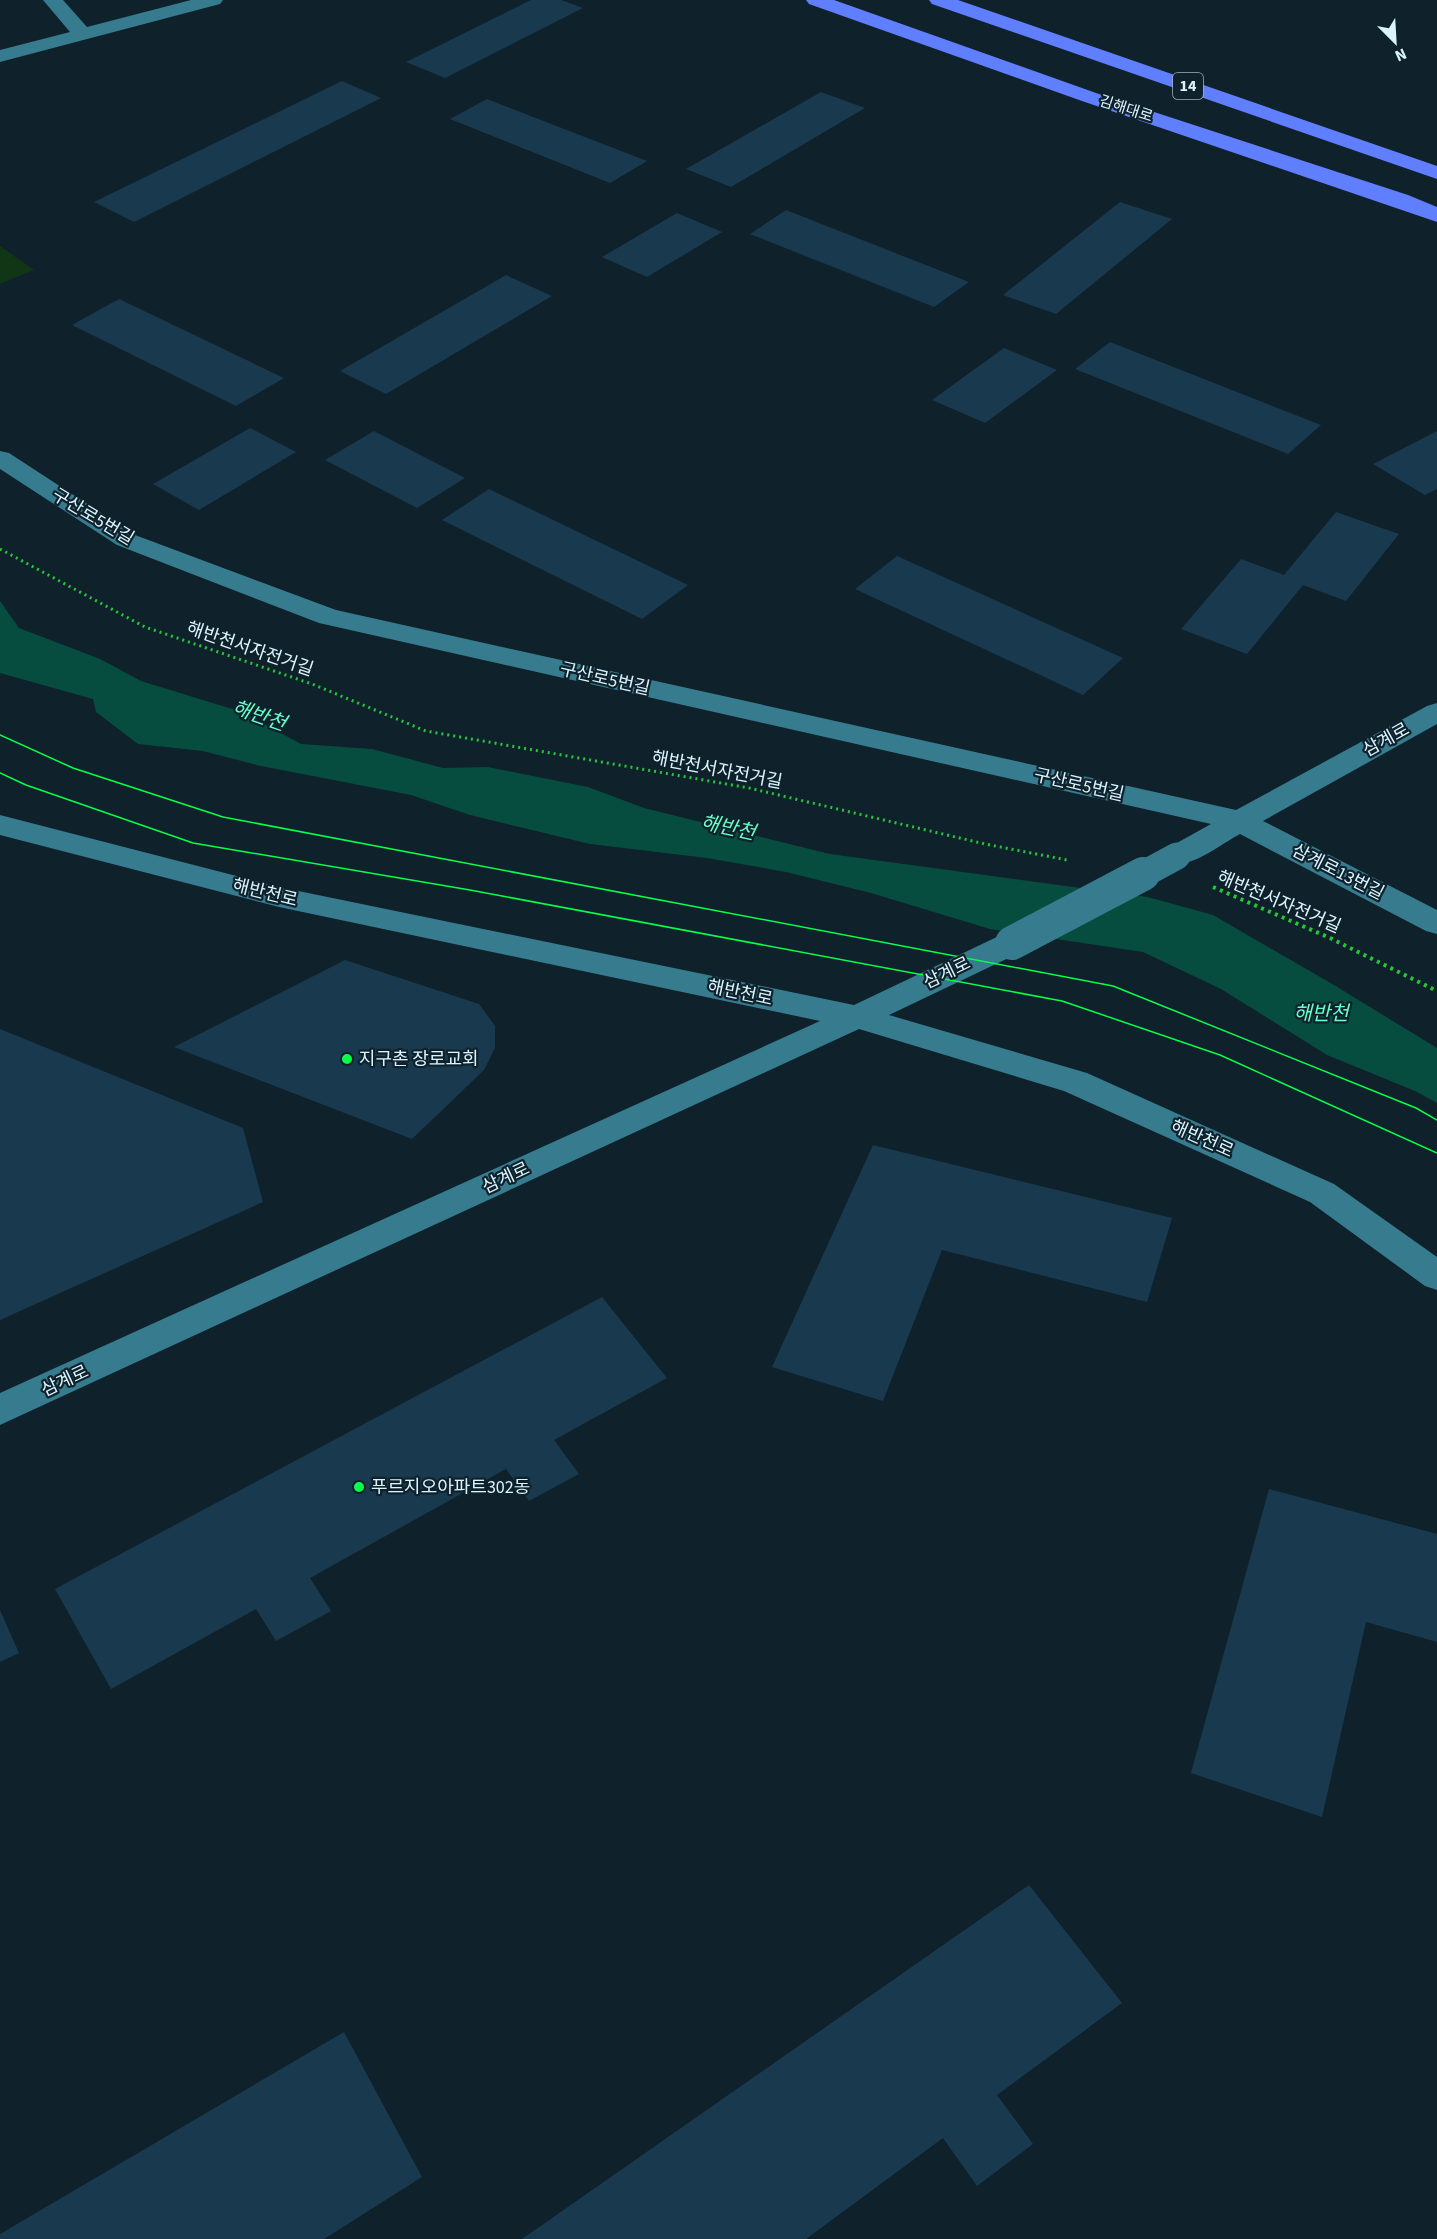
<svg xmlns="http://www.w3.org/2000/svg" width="1437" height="2239" font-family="'Source Sans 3','Noto Sans KR',sans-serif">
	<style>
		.green { fill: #113616 }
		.water { fill: #064d40 }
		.building { fill: #193a4e }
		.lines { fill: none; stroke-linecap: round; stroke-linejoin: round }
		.path-far1 { stroke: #26c639; stroke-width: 3; stroke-dasharray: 2 4; stroke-linecap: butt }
		.path { stroke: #26c639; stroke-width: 4; stroke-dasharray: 3 4.5; stroke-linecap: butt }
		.minor { fill: #367b8e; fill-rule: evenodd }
		.major { fill: #607fff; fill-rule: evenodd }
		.tram { stroke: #05ff4a; stroke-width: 1.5 }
		.minor-bridge-far1 { stroke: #367b8e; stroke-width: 27 }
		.minor-bridge { stroke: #367b8e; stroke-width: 34 }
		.poi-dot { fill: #05ff4a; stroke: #0f212b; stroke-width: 2 }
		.labels { text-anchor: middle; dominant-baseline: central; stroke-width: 4.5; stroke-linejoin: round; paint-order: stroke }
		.far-street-label { font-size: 15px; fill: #d9f4ff; stroke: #0f212b }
		.shield { fill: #0f212b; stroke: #9cb5bf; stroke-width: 1.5 }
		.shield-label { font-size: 16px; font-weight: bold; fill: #d9f4ff }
		.street-label { font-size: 18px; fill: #d9f4ff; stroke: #0f212b }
		.poi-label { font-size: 18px; fill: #d9f4ff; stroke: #0f212b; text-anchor: start }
		.water-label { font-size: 20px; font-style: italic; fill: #67ffc8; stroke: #0f212b }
	</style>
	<rect width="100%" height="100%" fill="#0f212b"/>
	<path class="green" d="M0 246 34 270 0 284Z"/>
	<path class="water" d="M0 601 19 628 100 659 141 681 242 712 301 744 372 749 443 768 488 767 588 787 644 808 830 854 1148 897 1213 915 1334 985 1437 1048V1103L1415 1091 1327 1055 1221 989 1143 952 990 929 871 893 786 872 707 858 590 844 470 815 411 795 261 766 203 751 138 744 96 712 93 699 0 673Z"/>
	<path class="building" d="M531 0H561L583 8 445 78 406 62Z
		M342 81 381 98 134 222 94 202Z
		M821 92 865 108 731 187 686 169Z
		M487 99 647 161 610 183 450 119Z
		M1120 202 1172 219 1056 314 1003 295Z
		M786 210 969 282 934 307 750 234Z
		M677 213 722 232 647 277 602 257Z
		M506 275 552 296 386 394 340 371Z
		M119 299 284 378 236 406 72 325Z
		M1110 342 1321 425 1288 454 1075 369Z
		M1004 348 1057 370 985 423 932 400Z
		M250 428 296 452 199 510 153 484Z
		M374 431 465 478 417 508 325 460Z
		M1437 431V489L1425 495 1373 464Z
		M489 489 688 585 642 619 442 520Z
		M1336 512 1399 534 1346 601 1303 585 1247 654 1181 629 1241 559 1284 575Z
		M897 556 1123 658 1083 695 855 589Z
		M345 960 479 1004 495 1026V1048L484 1070 412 1139 174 1047Z
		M0 1029 243 1128 263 1202 0 1320Z
		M873 1145 1172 1218 1147 1302 942 1250 883 1401 772 1367Z
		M602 1297 667 1378 554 1440 579 1474 529 1501 506 1469 310 1578 331 1611 276 1641 256 1609 111 1689 55 1589Z
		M1269 1489 1437 1534V1642L1366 1622 1322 1817 1191 1773Z
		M0 1610 19 1653 0 1662Z
		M1029 1885 1122 2003 997 2095 1033 2144 977 2186 943 2138 806 2239H522Z
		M344 2032 422 2177 324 2239H0V2234Z"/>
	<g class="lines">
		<path class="path-far1" d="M0 549 145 627 312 684 426 731 749 788 985 844 1067 860"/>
		<path class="path" d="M1213 887 1330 938 1437 991"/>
		<path class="minor" d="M43 0H63L87 27 191 0H223L220 4 0 62V50L70 32Z
			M0 451 9 453 135 535 336 610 1236 810 1427 706 1437 703V724L1263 821 1437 910V934L1426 931 1240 834C1219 845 1191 870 1166 863L1162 856 1166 849 1211 824 319 623 117 545 0 469Z
			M0 815 279 887 854 1005 1001 935 1012 932 1023 935 1027 943 1023 951 889 1015 1087 1073 1334 1184 1437 1257V1290L1425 1286 1310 1202 1064 1091 859 1029 0 1425V1393L820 1021 279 907 0 835Z"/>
		<path class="major" d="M806 0H834L1096 93 1408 195 1437 207V222L1082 101 809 4Z
			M929 0H958L1437 166V179L932 4Z"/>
		<path class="tram" d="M0 735 73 768 223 817 1113 986 1416 1108 1437 1120
			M0 773 26 785 193 843 470 890 1062 1001 1220 1055 1437 1153"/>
		<path class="minor-bridge-far1" d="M1140 876 1177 856"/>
		<path class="minor-bridge" d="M1012 943 1143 874"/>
	</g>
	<g class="poi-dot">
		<circle cx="347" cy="1059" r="6"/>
		<circle cx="359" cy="1487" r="6"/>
	</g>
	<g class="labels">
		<g class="far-street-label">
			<text transform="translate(1126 109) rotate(18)">김해대로</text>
		</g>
		<rect class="shield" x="1173" y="73" width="30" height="26" rx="4.5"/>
		<g class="shield-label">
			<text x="1188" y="86">14</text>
		</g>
		<g class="street-label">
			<text transform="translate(93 517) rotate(31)">구산로5번길</text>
			<text transform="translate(250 649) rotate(19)">해반천서자전거길</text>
			<text transform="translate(605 679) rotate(13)">구산로5번길</text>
			<text transform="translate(1386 740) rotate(-29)">삼계로</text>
			<text transform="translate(717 770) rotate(11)">해반천서자전거길</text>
			<text transform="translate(1079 785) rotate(13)">구산로5번길</text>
			<text transform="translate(1338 872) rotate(27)">삼계로13번길</text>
			<text transform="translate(265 893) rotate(14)">해반천로</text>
			<text transform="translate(1279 902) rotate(23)">해반천서자전거길</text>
			<text transform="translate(947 973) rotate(-26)">삼계로</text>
			<text transform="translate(740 993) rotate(12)">해반천로</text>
			<text transform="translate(1202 1139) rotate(24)">해반천로</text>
			<text transform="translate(506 1178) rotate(-25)">삼계로</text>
			<text transform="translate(65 1381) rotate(-25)">삼계로</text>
		</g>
		<g class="poi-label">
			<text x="359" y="1059">지구촌 장로교회</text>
			<text x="371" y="1487">푸르지오아파트302동</text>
		</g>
		<g class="water-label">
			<text transform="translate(259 716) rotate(19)">해반천</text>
			<text transform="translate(728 828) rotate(12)">해반천</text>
			<text x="1321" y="1014">해반천</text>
		</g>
	</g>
	<g transform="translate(1395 42) rotate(156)" stroke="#0f212b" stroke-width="4.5" paint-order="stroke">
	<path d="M0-4.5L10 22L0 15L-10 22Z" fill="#d9f4ff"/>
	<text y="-9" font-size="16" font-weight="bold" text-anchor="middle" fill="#d9f4ff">N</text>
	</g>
</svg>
